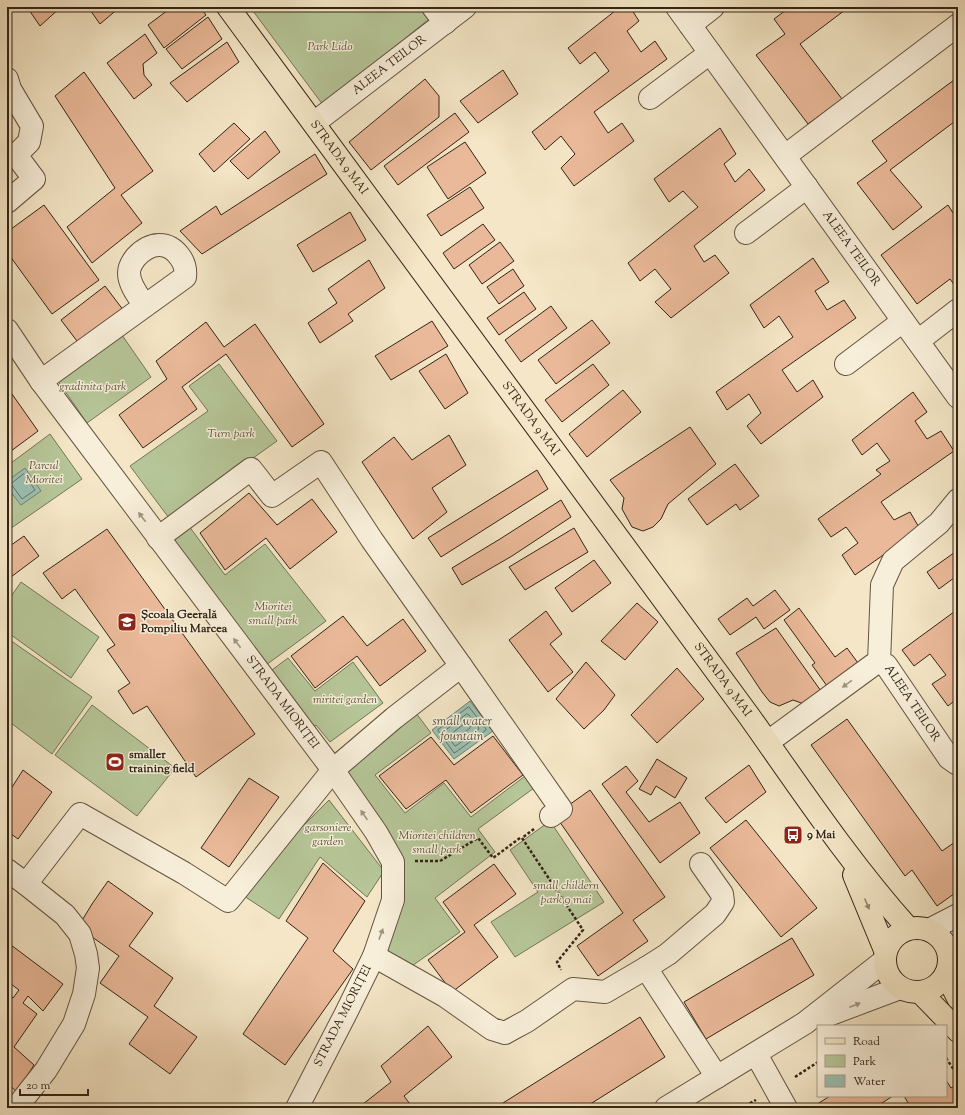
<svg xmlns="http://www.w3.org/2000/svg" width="965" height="1115" font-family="'Sorts Mill Goudy',serif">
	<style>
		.green { fill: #b6c698; stroke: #747557 }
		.water { fill: #9cc0b2; stroke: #728274 }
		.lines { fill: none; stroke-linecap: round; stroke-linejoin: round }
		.shore { stroke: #687264; stroke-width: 1 }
		.building { fill: #eab999; stroke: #332416 }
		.minor-casing { stroke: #635442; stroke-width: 24 }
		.major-casing { stroke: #332416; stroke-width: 24 }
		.path { stroke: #332416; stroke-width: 2.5; stroke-dasharray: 3 2; stroke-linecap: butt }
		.minor { stroke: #f8efda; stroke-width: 22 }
		.major { stroke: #f4e6c6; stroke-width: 22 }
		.oneway { fill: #9f9482 }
		.oneway2 { fill: #94856e }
		.labels { text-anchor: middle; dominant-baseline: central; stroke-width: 3; stroke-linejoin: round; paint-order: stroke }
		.park-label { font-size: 12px; font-style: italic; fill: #5a553d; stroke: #f8efda }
		.street-label { font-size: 12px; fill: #332416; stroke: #f8efda }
		.poi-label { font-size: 12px; font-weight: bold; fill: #332416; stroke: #f8efda; text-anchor: start }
		.water-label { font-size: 13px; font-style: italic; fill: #525345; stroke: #f8efda }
	</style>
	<rect width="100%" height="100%" fill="#f4e6c6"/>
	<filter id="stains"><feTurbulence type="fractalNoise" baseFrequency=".005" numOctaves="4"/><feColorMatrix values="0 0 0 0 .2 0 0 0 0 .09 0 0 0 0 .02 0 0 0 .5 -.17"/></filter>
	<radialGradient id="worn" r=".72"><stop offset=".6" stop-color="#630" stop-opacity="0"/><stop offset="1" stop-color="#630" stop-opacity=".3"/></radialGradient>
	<path class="green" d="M250 7H420L429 19 323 105Z
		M122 335 151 377 87 423 58 381Z
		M219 364 277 441 169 518 130 466 208 411 189 386Z
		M50 434 82 479 7 531V466Z
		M186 522 225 575 265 544 326 621 266 665 168 537Z
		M21 582 99 637 71 678 7 632V602Z
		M7 638 92 697 52 754 7 720Z
		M288 658 315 691 353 662 383 703 330 742 316 725 310 730 268 673Z
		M92 705 175 768 137 816 55 755Z
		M416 713 431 733 375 775 405 813 444 783 471 817 525 776 534 788 478 829 495 852 435 898 460 932 409 968 385 952 400 902 343 773Z
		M329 800 384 871 367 897 320 857 279 919 244 896 300 829Z
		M550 821 604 902 515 957 491 922 538 892 510 850Z"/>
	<path class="water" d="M25 468 41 491 21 505 7 487V481Z
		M470 701 493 731 454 759 432 730Z"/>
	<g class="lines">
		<path class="shore" d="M24 474 35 490 22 499 11 484Z
			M469 707 486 729V730L456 752 454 753 439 732 438 730Z
			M467 714 469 715 479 728V729L457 745 455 746 445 733V731Z
			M466 723C468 723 471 726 470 728L458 737H456L454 734V732Z"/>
	</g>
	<path class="building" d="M27 7H61L40 26Z
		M88 7H120L100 24Z
		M172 7H200L206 15 164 48 148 25Z
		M620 7H630L639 21 627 31 641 52 655 41 667 59 594 112 608 133 622 123 634 141 574 186 561 168 575 154 561 136 545 150 532 132 609 71 595 52 580 64 568 48Z
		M790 7H849L800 44 842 99 808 124 756 55 785 34 774 19Z
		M208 17 222 39 182 69 166 49Z
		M145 34 157 53 143 64 144 75 152 85 134 99 107 63Z
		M227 42 239 62 187 102 170 83Z
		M503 70 518 94 478 123 460 101Z
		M84 72 153 171 121 195 142 223 92 263 67 227 115 188 55 96Z
		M958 77V119L890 170 922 207 893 230 857 183 887 161 872 141Z
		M425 79 439 96V117L371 170 349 142Z
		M455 113 469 132 398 185 384 166Z
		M234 123 250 139 214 172 199 154Z
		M720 128 736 154 724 164 735 182 749 169 765 190 694 246 704 262 715 255 729 273 671 318 655 302 671 289 655 269 640 281 628 263 698 207 683 191 669 202 654 179Z
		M265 131 280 152 248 179 230 161Z
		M465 142 486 173 448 199 427 167Z
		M315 154 327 174 202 254 180 231 216 206 221 215Z
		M470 187 484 208 441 236 427 215Z
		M44 205 99 280 52 314 7 252V232Z
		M948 205 953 213 958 209V290L950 279 917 304 881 255Z
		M350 212 366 240 313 272 297 245Z
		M483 224 495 240 454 269 443 253Z
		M500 242 514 261 482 284 469 265Z
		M813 258 829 282 815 291 827 310 844 300 856 318 782 370 797 392 813 380 823 397 761 444 747 426 761 413 749 394 727 410 716 392 793 337 779 316 764 328 750 305Z
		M369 260 385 288 348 314 353 321 320 343 308 323 337 303 328 289Z
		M513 269 524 286 499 304 487 287Z
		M105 286 124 311 80 345 61 320Z
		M524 292 536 309 499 335 487 318Z
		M551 306 567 328 521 362 505 340Z
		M592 320 610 343 556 384 538 360Z
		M432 321 448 346 391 380 375 356Z
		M206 322 224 347 255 324 324 424 292 447 226 354 182 387 197 409 143 448 119 415 167 379 156 361Z
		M446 354 468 393 445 409 419 371Z
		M593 364 609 385 562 422 545 400Z
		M623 390 641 412 587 457 569 434Z
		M913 392 927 412 915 421 927 439 941 431 954 451 881 502 894 520 910 512 920 529 855 575 842 555 858 543 846 527 831 537 818 519 881 474 876 470 890 461 877 443 862 455 852 440Z
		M12 394 38 431 7 454V398Z
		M690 427 716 464 668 504 661 519 653 527 643 531 632 527 622 509 624 498 610 480Z
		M449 435 466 465 432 488 447 512 413 539 362 462 394 437 412 460Z
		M735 464 759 496 740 510 736 504 707 525 688 499Z
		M537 470 548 489 441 557 428 538Z
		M249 493 277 525 312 499 337 532 290 569 266 538 225 570 200 533Z
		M561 500 571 517 512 556 462 585 452 568 500 539Z
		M574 528 588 552 525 590 509 567Z
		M107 529 255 734 196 777 147 706 133 714 118 691 130 683 107 650 115 645 75 589 62 599 43 573Z
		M24 536 39 556 7 580V548Z
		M958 550V575L939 589 927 572Z
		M594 560 611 583 572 612 555 588Z
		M775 590 790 610 764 629 756 617 730 635 718 619 747 598 753 606Z
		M637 603 658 622 625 660 601 641Z
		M799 608 835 657 847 648 858 663 827 686 812 665 815 663 784 620Z
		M958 609V698L948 706 932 684 946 675 930 654 914 666 902 650Z
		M546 611 562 634 550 644 573 672 548 692 509 640Z
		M343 616 367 646 403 619 426 651 380 686 357 656 315 688 291 656Z
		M776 628 821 691 804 704 793 700 779 706 770 702 762 692 736 653Z
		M586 662 615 695 604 710 584 729 556 699Z
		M677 668 704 699 657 743 631 715Z
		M847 719 942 851 958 840V891L937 906 912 870 905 876 811 745Z
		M493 736 523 775 471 813 446 780 406 809 379 776 431 737 454 765Z
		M657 759 687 778 675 798 656 786 651 795 639 789Z
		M749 765 766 792 726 823 705 798Z
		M626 766 638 781 626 792 649 822 680 802 700 833 660 863 602 784Z
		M23 770 52 792 18 839 7 831V795Z
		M249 778 279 797 229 867 201 848Z
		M590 790 665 897 633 920 648 941 598 976 577 946 623 913 555 815Z
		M746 820 817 908 781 937 710 848Z
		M323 863 365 901 333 951 353 969 285 1065 243 1034 308 938 286 921Z
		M494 864 516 894 474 925 498 957 452 992 428 960 465 932 443 902Z
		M108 881 153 913 129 946 173 978 154 1006 197 1037 170 1074 129 1044 148 1017 100 983 119 956 78 927 92 904Z
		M792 938 814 975 706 1039 684 1002Z
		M7 942 63 984 43 1011 28 996 23 1003 37 1014 14 1047 34 1065 17 1092 7 1083V994L13 998 19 990 7 981Z
		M640 1017 665 1057 584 1108H495Z
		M428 1026 452 1057 404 1096 413 1108H358L391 1082 381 1066Z
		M946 1080 951 1088 956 1085 958 1089V1108H925L923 1105 919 1108H911L904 1096H946Z
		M830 1096H893L874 1108H811Z"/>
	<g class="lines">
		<defs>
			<g id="minor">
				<path d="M433 7 445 23"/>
				<path id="s1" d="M677 7 958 397"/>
				<path d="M690 25 713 7"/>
				<path d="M7 79 10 89 32 126 29 142 16 155 34 179 7 202"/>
				<path d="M650 98 710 53"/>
				<path id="s2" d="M314 123 465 7"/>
				<path d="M785 156 958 25"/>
				<path d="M746 233 807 187"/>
				<path id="s3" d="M7 330 41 381 333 770 376 832 393 862V900L374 956 345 1015 297 1108"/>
				<path d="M918 341 958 310"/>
				<path d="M846 364 903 321"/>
				<path d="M41 381 185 277C186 269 185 264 180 257 168 240 150 242 136 257 132 262 129 267 129 273 129 285 139 297 145 306"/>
				<path d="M879 662 882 585 893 561 939 523 958 500"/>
				<path id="s4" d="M879 662 886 665 949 758 956 763 958 764"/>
				<path d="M461 666 561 809 551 816"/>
				<path d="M768 742 873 665 879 662"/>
				<path d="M7 870 26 884 65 915 80 934 86 954 88 968 84 994 74 1024 46 1070 16 1108"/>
				<path d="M26 884 80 814 184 873 228 901 333 770 394 718 461 666 372 540 321 462 272 496 251 469 158 538"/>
				<path d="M929 930 958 915"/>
				<path d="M374 956 445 996 492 1029 505 1033 514 1028 527 1021 573 989 605 992 646 968 668 954 715 914 723 902 722 894 701 864"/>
				<path d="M949 964 958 956"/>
				<path d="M646 968 717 1077"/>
				<path d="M823 1017 900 988"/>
				<path d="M756 1054 786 1108"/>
				<path d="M666 1108 805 1023 884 961"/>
			</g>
			<g id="major">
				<path id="s5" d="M228 7 749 716C800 788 849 862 908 928"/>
				<path d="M854 875 885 950"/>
				<circle cx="917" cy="960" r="32"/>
				<path d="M946 974 958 998"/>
				<path d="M920 992 958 1031"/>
			</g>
		</defs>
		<use href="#minor" class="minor-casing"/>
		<use href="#major" class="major-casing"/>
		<path class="path" d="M534 829 522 838 583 930 557 962 561 970
			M415 861H440L478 838 493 858 520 838
			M946 1058 958 1076
			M795 1077 818 1062
			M741 1108 756 1100"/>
		<use href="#minor" class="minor"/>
		<use href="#major" class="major"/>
	</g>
	<defs><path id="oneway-solid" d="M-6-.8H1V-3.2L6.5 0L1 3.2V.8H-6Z"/></defs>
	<g class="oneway">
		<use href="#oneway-solid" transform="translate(142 517) rotate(-127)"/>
		<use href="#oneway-solid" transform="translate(237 643) rotate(-127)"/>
		<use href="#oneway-solid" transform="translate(847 684) rotate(144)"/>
		<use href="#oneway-solid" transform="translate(364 815) rotate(-125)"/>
		<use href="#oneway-solid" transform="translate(381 934) rotate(-70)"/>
		<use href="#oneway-solid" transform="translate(855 1005) rotate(-21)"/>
	</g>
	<use class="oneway2" href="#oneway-solid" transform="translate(867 904) rotate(67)"/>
	<defs>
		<symbol id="school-square" viewBox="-11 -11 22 22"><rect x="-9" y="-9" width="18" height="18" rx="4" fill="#8f2418" stroke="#f8efda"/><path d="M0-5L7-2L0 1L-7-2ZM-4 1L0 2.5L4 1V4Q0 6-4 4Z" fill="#fff"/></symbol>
		<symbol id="stadium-square" viewBox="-11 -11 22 22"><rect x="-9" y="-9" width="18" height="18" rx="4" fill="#8f2418" stroke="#f8efda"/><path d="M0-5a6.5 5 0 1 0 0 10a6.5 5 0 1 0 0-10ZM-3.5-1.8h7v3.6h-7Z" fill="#fff"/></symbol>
		<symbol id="bus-square" viewBox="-11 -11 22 22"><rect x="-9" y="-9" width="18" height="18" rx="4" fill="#8f2418" stroke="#f8efda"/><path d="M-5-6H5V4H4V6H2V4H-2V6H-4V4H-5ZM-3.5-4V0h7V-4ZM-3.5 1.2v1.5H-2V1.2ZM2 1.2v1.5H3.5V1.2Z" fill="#fff"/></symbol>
	</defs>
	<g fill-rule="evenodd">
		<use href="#school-square" x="116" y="611" width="22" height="22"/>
		<use href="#stadium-square" x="104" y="751" width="22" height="22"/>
		<use href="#bus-square" x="782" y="824" width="22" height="22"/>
	</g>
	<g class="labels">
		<g class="park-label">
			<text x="330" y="47">Park Lido</text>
			<text x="93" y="387">gradinita park</text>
			<text x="231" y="434">Turn park</text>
			<text x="44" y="466">Parcul<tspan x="44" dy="14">Mioritei</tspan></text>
			<text x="273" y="607">Mioritei<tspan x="273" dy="14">small park</tspan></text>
			<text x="345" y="700">miritei garden</text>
			<text x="328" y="828">garsoniere<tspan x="328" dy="14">garden</tspan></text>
			<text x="437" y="836">Mioritei children<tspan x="437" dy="14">small park</tspan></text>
			<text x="566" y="886">small childern<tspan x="566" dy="14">park 9 mai</tspan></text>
		</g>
		<g class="street-label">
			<text stroke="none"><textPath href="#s2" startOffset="95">ALEEA TEILOR</textPath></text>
			<text stroke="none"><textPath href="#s5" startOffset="187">STRADA 9 MAI</textPath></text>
			<text stroke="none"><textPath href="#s1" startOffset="298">ALEEA TEILOR</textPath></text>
			<text stroke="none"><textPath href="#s5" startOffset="511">STRADA 9 MAI</textPath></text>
			<text stroke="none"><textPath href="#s5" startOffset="835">STRADA 9 MAI</textPath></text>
			<text stroke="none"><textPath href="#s3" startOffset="463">STRADA MIORIȚEI</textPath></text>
			<text stroke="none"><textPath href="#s4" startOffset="54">ALEEA TEILOR</textPath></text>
			<text transform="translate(343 1016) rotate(-63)">STRADA MIORIȚEI</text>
		</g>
		<g class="poi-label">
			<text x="141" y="615">Școala Geerală<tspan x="141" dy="14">Pompiliu Marcea</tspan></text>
			<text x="129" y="755">smaller<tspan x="129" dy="14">training field</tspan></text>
			<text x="807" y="835">9 Mai</text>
		</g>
		<g class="water-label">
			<text x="462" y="722">small water<tspan x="462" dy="15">fountain</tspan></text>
		</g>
	</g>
	<rect width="965" height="1115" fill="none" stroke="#f4e6c6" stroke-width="24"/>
	<rect x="8" y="8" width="949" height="1099" fill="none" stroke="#332416" stroke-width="2"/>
	<rect x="12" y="12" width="941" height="1091" fill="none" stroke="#332416"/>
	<rect x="817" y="1025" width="130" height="72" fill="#f8efda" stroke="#a99e8c"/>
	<rect x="825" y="1038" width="20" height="6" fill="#f4e6c6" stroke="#a99e8c"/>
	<text x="853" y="1045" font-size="12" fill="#332416">Road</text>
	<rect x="825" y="1055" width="20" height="12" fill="#b6c698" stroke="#a99e8c"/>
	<text x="853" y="1065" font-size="12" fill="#332416">Park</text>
	<rect x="825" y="1075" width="20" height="12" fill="#9cc0b2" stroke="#a99e8c"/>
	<text x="853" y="1085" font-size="12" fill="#332416">Water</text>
	<path d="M20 1089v6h68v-6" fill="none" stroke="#332416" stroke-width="2"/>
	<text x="26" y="1089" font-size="12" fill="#332416" stroke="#f8efda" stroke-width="3" paint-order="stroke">20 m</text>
	<rect width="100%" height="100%" filter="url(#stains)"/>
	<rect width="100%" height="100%" fill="url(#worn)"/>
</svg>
